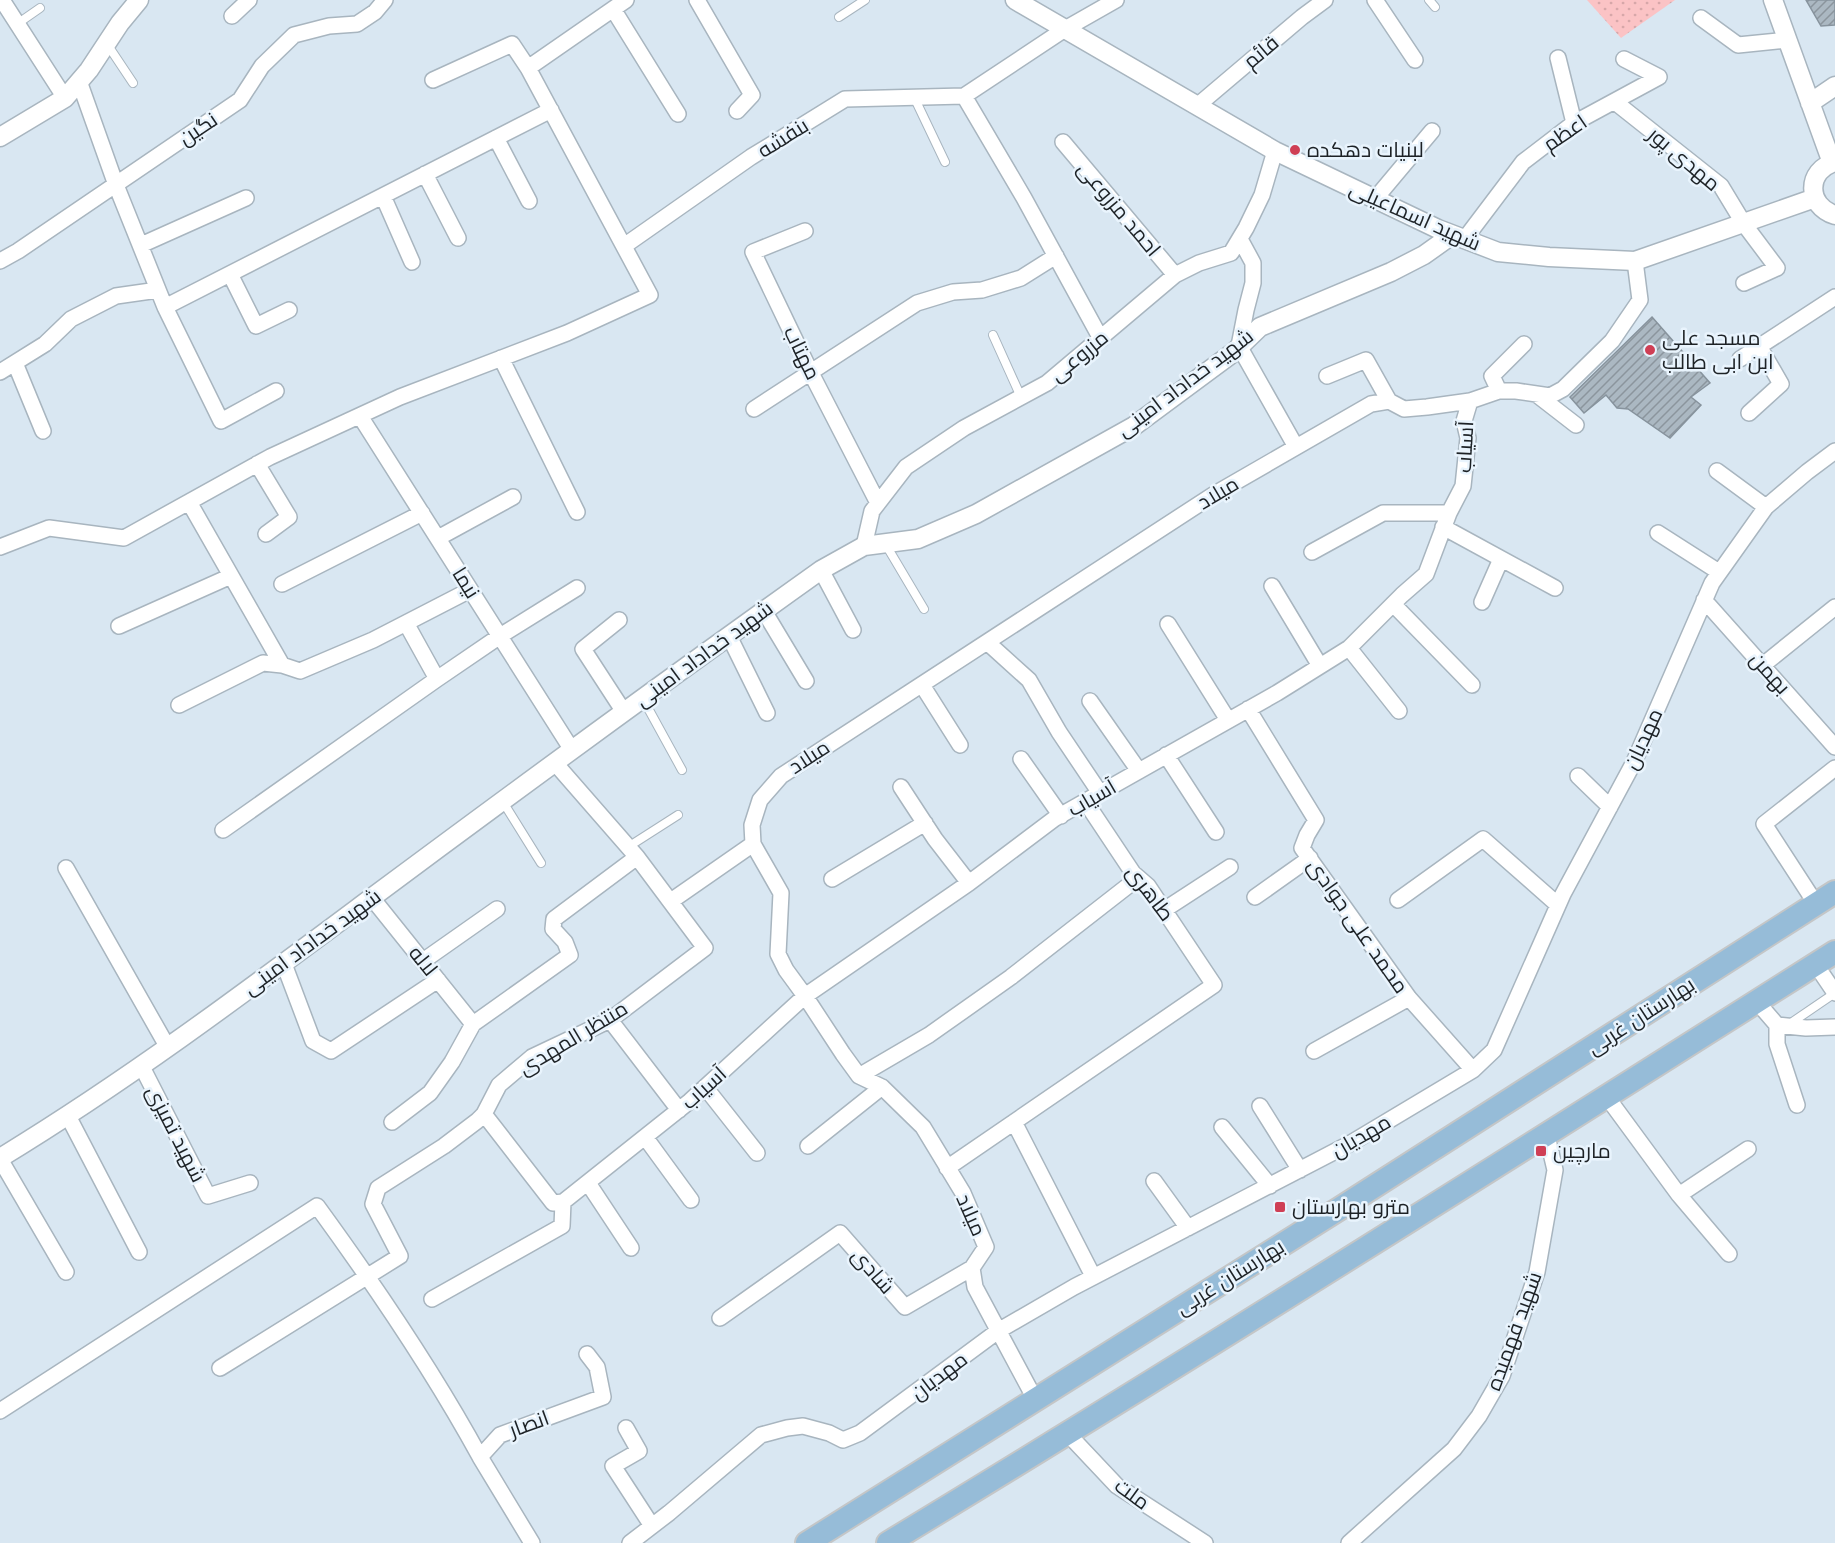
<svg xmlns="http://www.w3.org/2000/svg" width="1835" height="1543" font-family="'DM Sans',Cairo,sans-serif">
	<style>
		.park { fill: url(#park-dots) }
		.building { fill: url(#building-hatch); stroke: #87939d; stroke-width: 1.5 }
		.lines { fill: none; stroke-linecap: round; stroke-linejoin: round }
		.service-casing { stroke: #a8b5bf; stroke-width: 10 }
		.minor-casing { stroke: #a8b5bf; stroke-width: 18 }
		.tertiary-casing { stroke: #a8b5bf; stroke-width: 21 }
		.primary-casing { stroke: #c4c6c7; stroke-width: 26 }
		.service { stroke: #fff; stroke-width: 8 }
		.minor { stroke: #fff; stroke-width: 15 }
		.tertiary { stroke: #fff; stroke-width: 18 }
		.primary { stroke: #96bcd8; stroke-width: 22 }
		.poi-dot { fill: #cf3f55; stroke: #e9f4fd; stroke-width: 2 }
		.labels { text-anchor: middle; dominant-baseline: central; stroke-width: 5; stroke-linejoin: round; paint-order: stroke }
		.street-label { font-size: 21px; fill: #1d2226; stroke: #e9f4fd }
		.poi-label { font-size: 21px; fill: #1d2226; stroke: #e9f4fd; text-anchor: start }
	</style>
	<defs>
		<pattern id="park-dots" width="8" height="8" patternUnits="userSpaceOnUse" patternTransform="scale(1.5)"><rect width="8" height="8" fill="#fbc3c5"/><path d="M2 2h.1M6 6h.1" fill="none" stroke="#d7a7a9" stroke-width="1.8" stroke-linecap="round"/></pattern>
		<pattern id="building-hatch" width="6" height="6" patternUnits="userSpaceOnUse" patternTransform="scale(1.5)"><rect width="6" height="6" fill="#abb8c2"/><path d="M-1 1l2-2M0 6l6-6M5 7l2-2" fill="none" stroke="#8b959d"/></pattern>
	</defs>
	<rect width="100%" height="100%" fill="#d9e7f2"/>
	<path class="park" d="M1587 0H1675L1621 38Z"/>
	<path class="building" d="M1806 0H1835V25L1821 26Z
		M1652 317 1710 383 1691 397 1701 405 1670 438 1628 409 1617 408 1606 395 1584 413 1570 397Z"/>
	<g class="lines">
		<defs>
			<path id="service" d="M1429 0 1435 7
				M839 17 865 0
				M17 24 40 8
				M107 44 133 83
				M914 97 945 162
				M993 335 1021 397
				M886 545 924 609
				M643 699 682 770
				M503 802 541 863
				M628 847 678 815
				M1788 1025 1835 993"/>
			<path id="minor" d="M2 0 65 98
				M697 0 752 95 737 111
				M1375 0 1415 60
				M613 9 678 114
				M232 16 249 0
				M1701 18 1738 45 1787 40
				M1558 58 1574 123
				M528 68 626 0
				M79 81 116 185 165 307 221 421 276 391
				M964 96 1024 198 1101 339
				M964 96 1065 29 1116 0
				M1615 102 1721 186 1744 224 1777 268 1744 283
				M1197 106 1302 17 1325 0
				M496 138 529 201
				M1063 142 1175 275
				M425 174 458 238
				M383 196 412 262
				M1375 199 1432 131
				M805 231 753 252 810 371 878 503
				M1240 239 1253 263V283L1246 310 1239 346 1296 447
				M1464 240 1523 162 1574 123 1659 77 1624 59
				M141 245 246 198
				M624 246 751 157 845 99 964 96
				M0 261 18 251 240 100 262 66 294 35 329 26 357 24 375 12 385 0
				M230 274 256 326 289 310
				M165 307 551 110
				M501 358 577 512
				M1740 359 1835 297
				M15 363 43 431
				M0 372 45 344 71 319 116 296 158 290
				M1327 376 1366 360 1389 401
				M1499 391 1492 376 1524 344
				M1536 394 1576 425
				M754 409 917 303 953 292 982 290 1021 278 1056 256
				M1749 413 1781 384 1759 346
				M360 416 572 750
				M257 464 289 517 266 534
				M1717 471 1766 507
				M189 502 282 665
				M1443 527 1555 588
				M1658 533 1719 572
				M438 538 513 497
				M864 546 872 511 906 467 964 428 1047 383 1175 275 1199 263 1231 253 1246 228 1262 195 1275 151
				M0 547 49 528 124 538 270 457 400 397 567 333 650 295 528 68 512 44 433 80
				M1312 552 1383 513H1449
				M821 570 853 630
				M282 584 422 513
				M1272 586 1320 666
				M1704 600 1835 747
				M1482 602 1501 559
				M1393 604 1472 685
				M764 611 806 681
				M619 620 583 649 624 712
				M406 623 437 679
				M1168 624 1228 720
				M119 626 231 576
				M729 636 767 713
				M988 643 1029 680 1059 732 1100 793
				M1349 648 1399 711
				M1763 665 1835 607
				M922 685 960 745
				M1090 701 1139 771
				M179 705 263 663 282 665 300 671 373 640 470 590
				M1248 709 1316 820 1307 835 1302 848 1409 998 1473 1070
				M1166 755 1216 832
				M1021 759 1061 816
				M1578 776 1610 807
				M901 787 935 839 969 883
				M223 830 437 679 500 636 577 588
				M66 868 167 1046
				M832 879 925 823
				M1255 897 1310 858
				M372 898 473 1024
				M1398 900 1483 839 1558 905
				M671 901 753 844
				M1816 904 1764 824 1835 768
				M1164 910 1230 867
				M423 961 497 909
				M284 964 313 1041 331 1051 438 980
				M1816 965 1835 993
				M1757 1002 1777 1025 1806 1028 1835 1027
				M610 1020 679 1110
				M1777 1025V1044L1797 1105
				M1314 1051 1409 998
				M141 1065 208 1196 250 1183
				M859 1076 929 1035 1011 977 1138 878
				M705 1087 757 1153
				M1607 1097 1679 1195 1729 1254
				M1260 1106 1300 1170
				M484 1114 553 1203 563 1202
				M68 1116 139 1252
				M392 1122 430 1093 452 1062 473 1024 570 955 565 942 553 929 554 919 637 857
				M1014 1122 1093 1276
				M1222 1127 1270 1186
				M645 1137 691 1200
				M808 1146 882 1087
				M0 1159 66 1272
				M947 1168 1214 985 1148 886 1133 873 1085 801
				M1154 1181 1188 1228
				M588 1183 631 1248
				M1679 1195 1748 1149
				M563 1202 690 1101 805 996 969 883 1054 819 1277 693 1349 648 1402 595 1426 574 1449 513 1463 486 1468 438 1464 421 1470 401 1499 391H1516L1550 396 1563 389 1612 341 1640 300 1635 261
				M432 1299 562 1226 563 1202
				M720 1318 840 1233 905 1307 972 1268
				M220 1368 400 1256 373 1204 378 1188 444 1146 477 1121 484 1114 499 1085 532 1057 610 1020 705 948 637 857 555 763
				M1035 1399 975 1287 972 1268 986 1247 963 1193 923 1127 882 1087 859 1076 843 1054 805 996 786 970 778 954 781 893 753 844 752 825 760 800 781 776 1213 495 1371 404 1389 401 1404 409 1427 407 1470 401
				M0 1411 317 1206C376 1287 432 1369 480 1457
				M626 1428 639 1451 613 1466 652 1526
				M1068 1434 1117 1486 1205 1543
				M532 1543 480 1457 500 1435 603 1397 597 1367 587 1354
				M630 1543 669 1513 761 1435 787 1428 803 1426 829 1433 843 1440 860 1433 998 1331 1074 1287 1351 1143 1473 1070 1494 1050 1563 894 1634 762 1712 583 1766 507 1807 472 1835 451
				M1349 1543 1454 1449 1479 1416 1502 1376 1537 1272 1555 1170 1547 1136"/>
			<path id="tertiary" d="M1015 0 1275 151 1438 229 1498 252 1549 257 1635 261 1815 198
				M1773 0 1832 163
				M1810 103 1835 86
				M0 137 65 98 89 70 120 23 139 0
				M1835 162C1806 170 1806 206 1835 215
				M0 1158C130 1079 252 987 374 896 522 786 671 677 821 570L864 546 918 539 976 514 1134 426 1234 352 1260 327 1391 272 1424 255 1452 235"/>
			<path id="primary" d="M807 1543 1339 1209 1835 892
				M888 1543C1206 1350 1521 1151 1835 952"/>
		</defs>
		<use href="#service" class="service-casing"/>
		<use href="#minor" class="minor-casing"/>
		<use href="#tertiary" class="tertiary-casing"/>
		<use href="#primary" class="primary-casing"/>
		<use href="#service" class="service"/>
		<use href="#minor" class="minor"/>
		<use href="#tertiary" class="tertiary"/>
		<use href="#primary" class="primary"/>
	</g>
	<g class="poi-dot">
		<circle cx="1295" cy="150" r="6"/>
		<circle cx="1650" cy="350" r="6"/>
		<rect x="1535" y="1145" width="12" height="12" rx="3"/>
		<rect x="1274" y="1201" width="12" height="12" rx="3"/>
	</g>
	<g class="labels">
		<g class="street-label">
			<text transform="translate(1261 52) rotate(-40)">قائم</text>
			<text transform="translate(198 129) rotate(-34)">نگین</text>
			<text transform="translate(1565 133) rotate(-34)">اعظم</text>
			<text transform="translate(783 138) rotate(-32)">بنفشه</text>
			<text transform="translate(1684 159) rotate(40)">مهدی پور</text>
			<text transform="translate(1119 209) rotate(50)">احمد مزروعی</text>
			<text transform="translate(1415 216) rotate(24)">شهید اسماعیلی</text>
			<text transform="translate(802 353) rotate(64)">مهتاب</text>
			<text transform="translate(1079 356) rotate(-39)">مزروعی</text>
			<text transform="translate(1185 383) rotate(-37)">شهید خداداد امینی</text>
			<text transform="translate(1465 447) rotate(-87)">آسیاب</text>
			<text transform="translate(1218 493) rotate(-31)">میلاد</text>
			<text transform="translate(466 583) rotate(58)">نیما</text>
			<text transform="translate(704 654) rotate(-36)">شهید خداداد امینی</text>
			<text transform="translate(1770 673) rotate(48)">بهمن</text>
			<text transform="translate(1643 739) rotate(-65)">مهدیان</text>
			<text transform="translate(809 757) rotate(-33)">میلاد</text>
			<text transform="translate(1092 798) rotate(-30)">آسیاب</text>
			<text transform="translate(1150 893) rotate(53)">طاهری</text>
			<text transform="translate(1358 926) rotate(55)">محمد علی جوادی</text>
			<text transform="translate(312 942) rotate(-36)">شهید خداداد امینی</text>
			<text transform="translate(423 961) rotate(51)">لاله</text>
			<text transform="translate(1641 1016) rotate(-33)">بهارستان غربی</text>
			<text transform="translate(573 1038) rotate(-31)">منتظر المهدی</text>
			<text transform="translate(704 1088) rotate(-42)">آسیاب</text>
			<text transform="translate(176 1134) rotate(63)">شهید تمیزی</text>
			<text transform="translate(1361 1136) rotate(-30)">مهدیان</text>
			<text transform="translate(971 1215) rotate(66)">میلاد</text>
			<text transform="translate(873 1271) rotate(49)">شادی</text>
			<text transform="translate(1230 1277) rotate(-32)">بهارستان غربی</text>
			<text transform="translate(1514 1331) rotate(-70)">شهید فهمیده</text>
			<text transform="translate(939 1376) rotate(-37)">مهدیان</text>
			<text transform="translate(529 1424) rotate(-20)">انصار</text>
			<text transform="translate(1132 1494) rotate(36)">ملت</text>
		</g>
		<g class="poi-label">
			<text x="1307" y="150">لبنیات دهکده</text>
			<text x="1662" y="338">مسجد علی<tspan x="1662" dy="24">ابن ابی طالب</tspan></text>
			<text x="1553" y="1151">مارچین</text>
			<text x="1292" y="1207">مترو بهارستان</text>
		</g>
	</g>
</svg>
